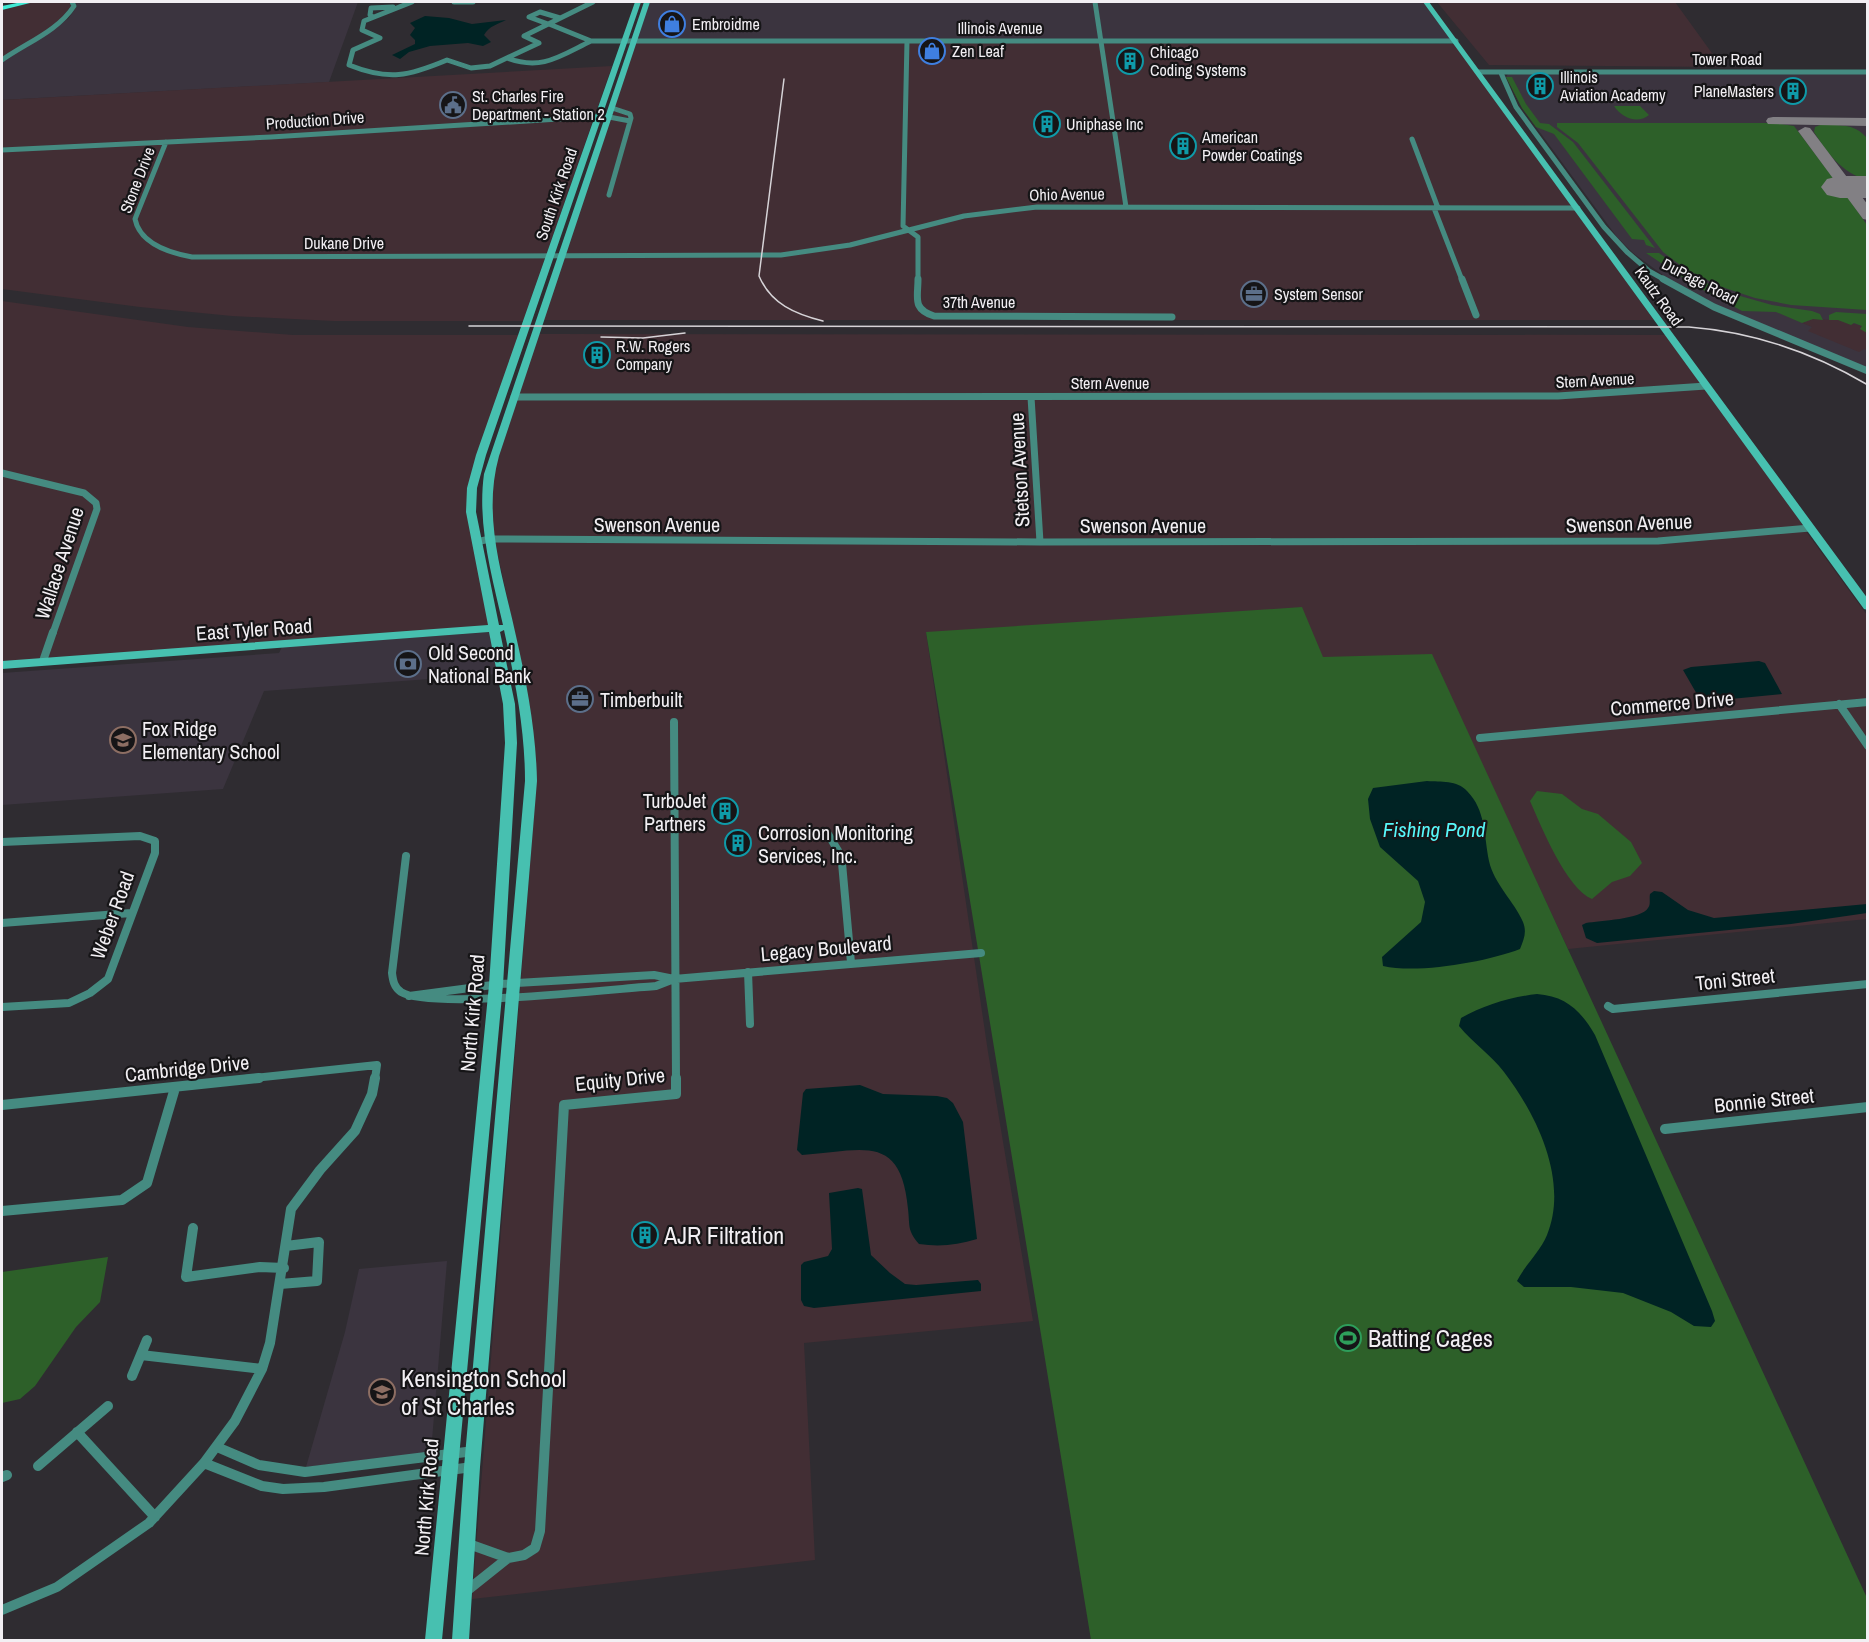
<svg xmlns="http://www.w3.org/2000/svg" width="1869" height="1642" font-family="'Archivo Narrow',sans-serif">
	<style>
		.built { fill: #3b343f }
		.industrial { fill: #422e34 }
		.green { fill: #2d6029 }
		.water { fill: #002324 }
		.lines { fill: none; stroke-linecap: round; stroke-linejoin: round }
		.taxiway { fill: #828084; fill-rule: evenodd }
		.runway { fill: #828084; fill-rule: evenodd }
		.street-far3 { stroke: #458b81; stroke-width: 5 }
		.street-far2 { stroke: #458b81; stroke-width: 7 }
		.street-far1 { stroke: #458b81; stroke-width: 8 }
		.street { stroke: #458b81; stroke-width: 10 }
		.secondary { fill: #47c0b0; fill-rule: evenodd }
		.primary { fill: #40ead5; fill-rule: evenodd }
		.rail { stroke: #d6d3d7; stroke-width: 1.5 }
		.labels { text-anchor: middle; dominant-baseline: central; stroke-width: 4.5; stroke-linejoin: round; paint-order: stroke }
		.far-poi-label { font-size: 16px; fill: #f2eff3; stroke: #161517; text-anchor: start }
		.far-street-label { font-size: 16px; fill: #f2eff3; stroke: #161517 }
		.street-label { font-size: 20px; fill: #f2eff3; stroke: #161517 }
		.poi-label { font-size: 20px; fill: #f2eff3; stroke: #161517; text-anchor: start }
		.water-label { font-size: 21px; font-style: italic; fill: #57f8fa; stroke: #161517 }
		.near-poi-label { font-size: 24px; fill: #f2eff3; stroke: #161517; text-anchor: start }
	</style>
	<rect width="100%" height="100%" fill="#2f2c31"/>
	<path class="built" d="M74 2H358L329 82 2 100V63L16 50 68 19 77 6Z
		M648 2H1093L1099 40H637Z
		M1097 2H1424L1454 41 1103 40Z
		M1508 74H1867V368L1714 304 1667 278 1633 253 1617 237 1522 108 1506 77Z
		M491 632 499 674 264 691 223 789 2 805V673L279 653 282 647Z
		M447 1261 431 1452 306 1467 345 1332 359 1269Z"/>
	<path class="industrial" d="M33 2H69L71 6 56 25 2 58V8Z
		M1437 2H1675L1722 67 1489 65Z
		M636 42 1455 44 1654 320H543Z
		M612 66 523 321H334L232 316 140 307 2 289V100Z
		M2 301 188 327 293 335H519L467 489 489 627 2 662Z
		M1813 319 1838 320 1862 326 1860 328 1867 333V350L1864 349 1859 352 1808 331 1812 327 1802 323Z
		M538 334 1666 335 1804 526 1656 540H1036L494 537 491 510 495 466Z
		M1805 530 1867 615V919L1568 949 1441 676 1323 657 926 632 988 1052 1033 1321 804 1343 815 1560 472 1599 535 801 522 665 495 542 1657 543Z"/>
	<path class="green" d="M1506 77H1512L1526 104 1540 123 1549 124 1573 142 1655 248 1646 245 1644 240 1632 239 1554 134 1536 127 1522 108Z
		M1614 106H1640L1649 115C1637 125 1621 117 1614 106Z
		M1557 123H1774L1794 126 1837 183H1832L1838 192H1844L1867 225V310L1791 305 1755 298 1719 286 1684 268 1663 252 1578 143 1557 127Z
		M1820 125C1838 125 1855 123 1867 138V180C1841 172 1828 154 1814 132L1815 127Z
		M1646 253H1659L1689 275 1726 292 1772 305 1812 311 1820 314 1823 320 1813 319 1802 323 1776 312 1742 311 1694 285Z
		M1836 312 1867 314V333L1860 329 1862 326 1854 323 1851 325 1838 320H1829V315Z
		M1302 607 1323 657 1432 654 1867 1598V1640H1091L926 632Z
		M1537 791 1562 794 1582 809 1598 814 1631 842 1642 863 1630 876 1612 882 1592 899C1566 888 1542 828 1530 801Z
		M108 1257 100 1302 76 1327 35 1386 20 1399 2 1403V1272Z"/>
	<path class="water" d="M425 16 449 18 472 24 506 20C498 24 489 26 484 35L491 42 483 46 468 43 430 46 409 52 400 59 392 55 415 44V40L410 35 415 28 410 23Z
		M1759 661 1765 663 1782 694 1710 701 1698 696 1683 670 1691 667Z
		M1427 781C1441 782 1457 780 1467 791 1486 810 1484 836 1489 861 1494 884 1514 901 1523 922 1527 932 1524 939 1520 949 1486 962 1418 974 1383 966L1382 957 1421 922 1425 902 1418 881 1380 847 1370 819 1368 799 1373 788Z
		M1654 891 1662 892 1688 910 1714 918 1867 904V913L1791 924 1597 943 1586 938 1582 925 1586 923C1599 921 1642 919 1648 908 1651 904 1649 899 1650 894Z
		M1537 994C1566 996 1581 1011 1595 1035L1712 1311 1715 1321 1711 1327 1694 1326 1671 1312 1623 1293 1571 1287H1524L1517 1281C1525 1265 1540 1252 1547 1235 1569 1181 1537 1115 1504 1072 1491 1055 1473 1043 1459 1026L1461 1018C1484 1005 1511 997 1537 994Z
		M860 1085 883 1094 937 1096 947 1098 953 1103 963 1122 977 1239C957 1245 940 1247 919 1244 907 1230 910 1226 908 1209 901 1132 862 1151 802 1155L797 1150 803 1093 806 1089Z
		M858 1188 862 1189 871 1255 890 1273 905 1284 916 1285 978 1280 981 1284V1291L814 1308 804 1306 801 1300V1265L804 1262 828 1256 832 1249 829 1193Z"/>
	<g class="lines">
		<path class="taxiway" d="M1773 117 1868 118V126L1768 124 1766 121 1768 118Z
			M1805 127 1810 128 1868 205V220L1863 219 1798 131Z"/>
		<path class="runway" d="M1840 176H1868V198H1840L1827 195 1821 187 1827 179Z"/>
		<path class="street-far3" d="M412 2 364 21 362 30 380 38 353 50 349 65C389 81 409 76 447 60L471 68 490 66 539 43 524 36 593 2
			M454 2H473
			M1095 2 1126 207
			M373 17 370 15 371 8 393 7
			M548 24 529 17 540 12 560 18
			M549 24 591 41H1456
			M907 41 903 226 918 237V280
			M507 58C542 71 560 56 591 41
			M2 60C26 43 58 31 74 6L72 2
			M1478 72H1868
			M1501 73 1516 107 1604 227 1627 252 1649 271 1665 280
			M1412 139 1438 208
			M166 142 135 219C140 244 170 253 192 257L781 255 850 245 964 216 1037 207 1578 208
			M2 150 271 137 590 117H609L630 121
			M609 195 631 118 630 114 612 108
			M1434 208 1462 280"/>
		<path class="street-far2" d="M918 279C918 298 912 309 934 316L1172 317
			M1462 279 1476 315
			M1663 279 1714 307 1868 371
			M514 397 1558 396 1706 386
			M1031 397 1040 542
			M2 473 84 493 96 503 97 509 53 633
			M476 542 490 539 1040 542 1658 541 1810 528"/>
		<path class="street-far1" d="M43 661 53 632
			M1839 704 1868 746
			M674 722 676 1079
			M1480 738 1868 702
			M828 834 840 854 842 863 851 963
			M2 842 140 836 155 841V853L108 979 90 993 69 1003 2 1007
			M406 856 392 973C393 981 394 987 401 992 429 1010 613 989 656 986L674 979
			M2 923 131 913
			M748 972 750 1024
			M409 996 500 984 654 975 674 979 981 953
			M1608 1006 1613 1009 1868 984
			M245 1079 377 1065 375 1079"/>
		<path class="street" d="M2 1105 259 1078
			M1665 1129 1868 1107
			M2 1211 122 1200 147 1183 175 1088
			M193 1228 186 1277 260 1267 284 1268
			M280 1284 317 1281 319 1242 286 1246
			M141 1355 262 1369
			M132 1376 147 1340
			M77 1432 155 1517
			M217 1447 259 1465 305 1472 474 1451
			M204 1463 262 1486 283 1489 324 1487 472 1467
			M38 1466 108 1406
			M2 1477 7 1475
			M466 1543 508 1558
			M464 1593 508 1558 524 1555 535 1548 540 1531 564 1105 676 1094V1078
			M2 1610 57 1587 149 1523 204 1463 235 1421 262 1369 270 1343 291 1209 320 1170 355 1131 372 1094 375 1078"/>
		<path class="secondary" d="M635 2H641L486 455 477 488 476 512 499 625H503C492 576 477 525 484 474L644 2H650L499 456C482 518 503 576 516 636 527 684 536 732 537 781L480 1467 469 1640H452L464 1467 525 781C525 729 515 680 504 630L500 632 515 704 517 743 503 985 442 1640H425L489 985 505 743 503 704 489 632 2 669V661L488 625 466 512 467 488 476 455Z
			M1423 2H1429L1868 599V610L1864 609Z"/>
		<path class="primary" d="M22 2H34L2 10V6Z"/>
		<path class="rail" d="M784 79 759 276C771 304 795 314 823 321
			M469 326 1689 327C1754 332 1812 352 1868 385
			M601 337 643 338 685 333"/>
	</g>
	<defs>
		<symbol id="shop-ring" viewBox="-11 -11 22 22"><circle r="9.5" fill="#161517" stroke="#3f7fe0" stroke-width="1.5"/><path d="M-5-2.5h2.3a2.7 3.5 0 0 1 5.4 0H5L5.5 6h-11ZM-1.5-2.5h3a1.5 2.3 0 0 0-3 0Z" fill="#3f7fe0"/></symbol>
		<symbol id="building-ring" viewBox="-11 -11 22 22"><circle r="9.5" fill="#161517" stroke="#0f9aa8" stroke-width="1.5"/><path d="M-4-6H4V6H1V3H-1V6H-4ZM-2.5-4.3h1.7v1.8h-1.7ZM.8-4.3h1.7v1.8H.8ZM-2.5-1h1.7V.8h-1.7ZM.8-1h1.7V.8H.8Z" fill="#0f9aa8"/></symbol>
		<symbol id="civic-ring" viewBox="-11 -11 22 22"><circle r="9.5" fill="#161517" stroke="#5c6f8a" stroke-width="1.5"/><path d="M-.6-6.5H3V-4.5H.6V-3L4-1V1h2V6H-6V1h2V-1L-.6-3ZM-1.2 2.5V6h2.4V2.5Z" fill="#5c6f8a"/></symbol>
		<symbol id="office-ring" viewBox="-11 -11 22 22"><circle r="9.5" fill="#161517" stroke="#5c6f8a" stroke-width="1.5"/><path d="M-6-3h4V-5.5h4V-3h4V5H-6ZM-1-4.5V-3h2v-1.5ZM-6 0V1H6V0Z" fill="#5c6f8a"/></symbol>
		<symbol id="bank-ring" viewBox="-11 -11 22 22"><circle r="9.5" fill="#161517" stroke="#5c6f8a" stroke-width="1.5"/><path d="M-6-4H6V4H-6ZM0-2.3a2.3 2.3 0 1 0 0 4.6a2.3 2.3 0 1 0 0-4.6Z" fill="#5c6f8a"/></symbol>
		<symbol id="school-ring" viewBox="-11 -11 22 22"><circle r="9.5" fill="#161517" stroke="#8d6e63" stroke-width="1.5"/><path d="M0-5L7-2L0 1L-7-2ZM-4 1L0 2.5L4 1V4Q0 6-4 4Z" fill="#8d6e63"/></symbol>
		<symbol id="stadium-ring" viewBox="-11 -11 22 22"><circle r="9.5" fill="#161517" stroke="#2e9e5b" stroke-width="1.5"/><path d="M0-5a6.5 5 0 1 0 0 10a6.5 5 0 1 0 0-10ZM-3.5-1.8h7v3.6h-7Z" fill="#2e9e5b"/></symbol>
	</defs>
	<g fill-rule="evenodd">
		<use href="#shop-ring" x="657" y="9" width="30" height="30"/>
		<use href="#shop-ring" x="917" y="36" width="30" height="30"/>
		<use href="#building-ring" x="1115" y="46" width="30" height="30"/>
		<use href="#building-ring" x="1525" y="71" width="30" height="30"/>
		<use href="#building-ring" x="1778" y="76" width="30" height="30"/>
		<use href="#civic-ring" x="438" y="90" width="30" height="30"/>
		<use href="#building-ring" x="1032" y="109" width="30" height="30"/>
		<use href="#building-ring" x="1168" y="131" width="30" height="30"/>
		<use href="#office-ring" x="1239" y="279" width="30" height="30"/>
		<use href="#building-ring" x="582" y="340" width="30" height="30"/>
		<use href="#bank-ring" x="393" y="649" width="30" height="30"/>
		<use href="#office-ring" x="565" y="684" width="30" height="30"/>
		<use href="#school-ring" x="108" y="725" width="30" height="30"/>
		<use href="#building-ring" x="710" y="796" width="30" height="30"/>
		<use href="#building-ring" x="723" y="828" width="30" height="30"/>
		<use href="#building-ring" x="630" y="1220" width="30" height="30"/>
		<use href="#stadium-ring" x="1333" y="1323" width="30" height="30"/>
		<use href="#school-ring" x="367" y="1377" width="30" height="30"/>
	</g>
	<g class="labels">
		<g class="far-poi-label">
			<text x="692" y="24">Embroidme</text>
			<text x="952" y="51">Zen Leaf</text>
			<text x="1150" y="52">Chicago<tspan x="1150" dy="18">Coding Systems</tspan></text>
			<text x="1560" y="77">Illinois<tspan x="1560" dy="18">Aviation Academy</tspan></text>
			<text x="1774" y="91" text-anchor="end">PlaneMasters</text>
			<text x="472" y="96">St. Charles Fire<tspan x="472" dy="18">Department - Station 2</tspan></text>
			<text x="1066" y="124">Uniphase Inc</text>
			<text x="1202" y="137">American<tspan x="1202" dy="18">Powder Coatings</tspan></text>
			<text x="1274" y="294">System Sensor</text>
			<text x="616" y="346">R.W. Rogers<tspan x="616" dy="18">Company</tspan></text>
		</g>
		<g class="far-street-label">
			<text x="1000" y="28">Illinois Avenue</text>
			<text x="1727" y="59">Tower Road</text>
			<text transform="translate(315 120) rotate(-4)">Production Drive</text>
			<text transform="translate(137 180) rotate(-69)">Stone Drive</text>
			<text transform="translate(556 194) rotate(-71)">South Kirk Road</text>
			<text transform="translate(1067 194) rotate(-1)">Ohio Avenue</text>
			<text x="344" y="243">Dukane Drive</text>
			<text transform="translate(1700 281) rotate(27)">DuPage Road</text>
			<text transform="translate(1659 296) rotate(54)">Kautz Road</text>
			<text x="979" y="302">37th Avenue</text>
			<text transform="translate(1595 380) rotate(-3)">Stern Avenue</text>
			<text x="1110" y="383">Stern Avenue</text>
		</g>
		<g class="street-label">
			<text transform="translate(1019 470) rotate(-93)">Stetson Avenue</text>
			<text transform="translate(1629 523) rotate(-2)">Swenson Avenue</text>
			<text x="657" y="524">Swenson Avenue</text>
			<text x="1143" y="525">Swenson Avenue</text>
			<text transform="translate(59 563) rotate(-72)">Wallace Avenue</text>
			<text transform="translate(254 629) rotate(-4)">East Tyler Road</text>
			<text transform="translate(1672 703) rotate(-5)">Commerce Drive</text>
			<text transform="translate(112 915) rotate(-70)">Weber Road</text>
			<text transform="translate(826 948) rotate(-5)">Legacy Boulevard</text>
			<text transform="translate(1735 979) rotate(-6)">Toni Street</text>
			<text transform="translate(472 1013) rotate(-85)">North Kirk Road</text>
			<text transform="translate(187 1068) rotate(-6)">Cambridge Drive</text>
			<text transform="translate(620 1079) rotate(-6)">Equity Drive</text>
			<text transform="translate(1764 1100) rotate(-6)">Bonnie Street</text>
			<text transform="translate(426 1497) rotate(-85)">North Kirk Road</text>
		</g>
		<g class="poi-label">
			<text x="428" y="652">Old Second<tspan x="428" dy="23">National Bank</tspan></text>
			<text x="600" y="699">Timberbuilt</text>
			<text x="142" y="728">Fox Ridge<tspan x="142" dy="23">Elementary School</tspan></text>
			<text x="706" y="800" text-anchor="end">TurboJet<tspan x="706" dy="23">Partners</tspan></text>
			<text x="758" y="832">Corrosion Monitoring<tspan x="758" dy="23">Services, Inc.</tspan></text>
		</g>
		<g class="water-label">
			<text x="1434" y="829">Fishing Pond</text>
		</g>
		<g class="near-poi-label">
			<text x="664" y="1235">AJR Filtration</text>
			<text x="1368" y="1338">Batting Cages</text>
			<text x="401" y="1378">Kensington School<tspan x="401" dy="28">of St Charles</tspan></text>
		</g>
	</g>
	<rect width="1869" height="1642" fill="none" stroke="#f2eff3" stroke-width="6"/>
</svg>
